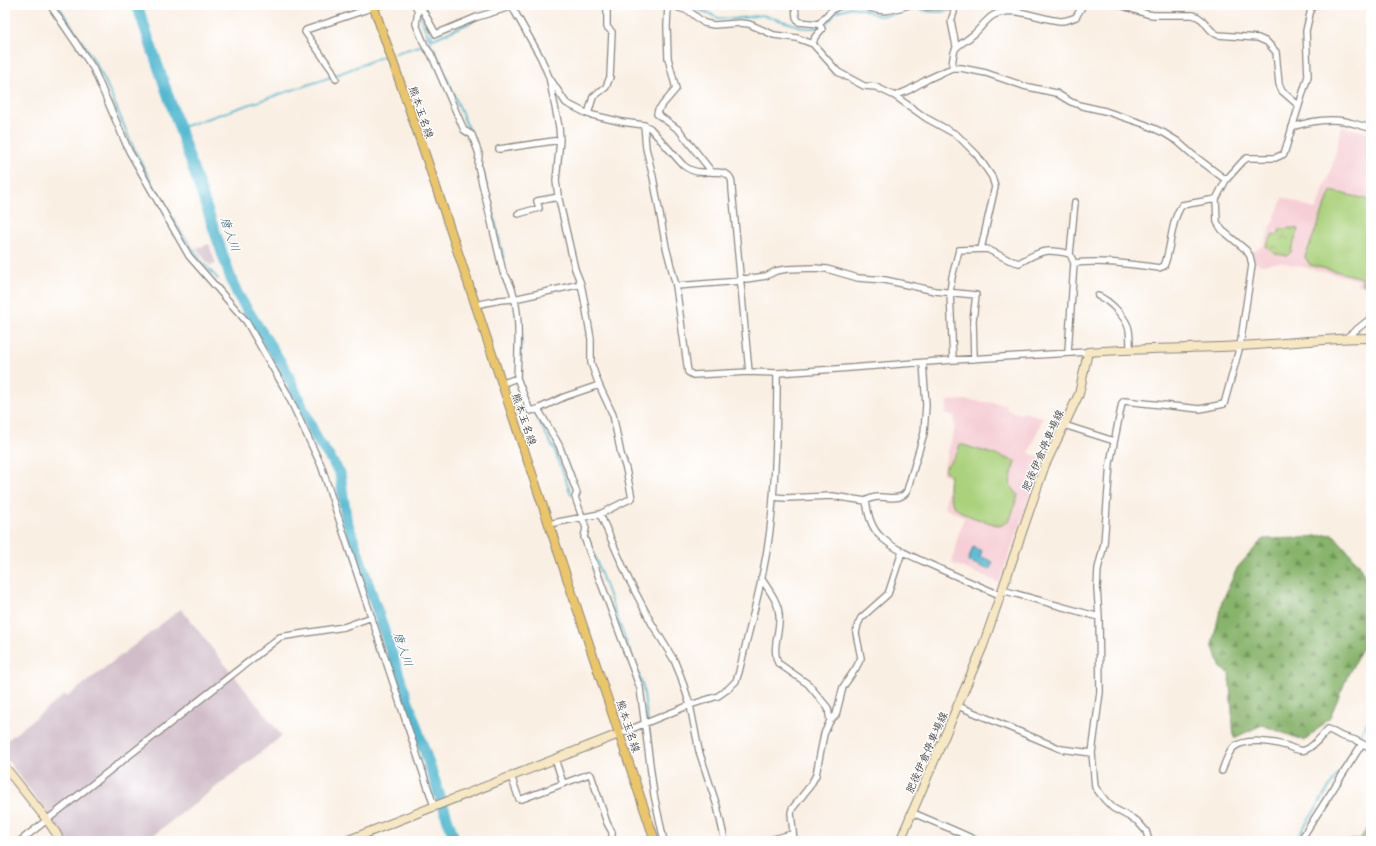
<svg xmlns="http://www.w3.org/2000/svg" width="1376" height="846" font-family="'Playpen Sans','Klee One',sans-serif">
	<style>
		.built { fill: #f6cfd6 }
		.industrial { fill: #d1bdc9 }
		.forest { fill: url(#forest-firs); stroke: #526844 }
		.park { fill: url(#park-crowns); stroke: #63764c }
		.pitch { fill: #aad17b; stroke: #63764c }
		.water { fill: url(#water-ripples); stroke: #376a76 }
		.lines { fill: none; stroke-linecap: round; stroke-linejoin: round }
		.stream { stroke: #52b9d1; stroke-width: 2 }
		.river { stroke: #52b9d1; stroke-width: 11 }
		.street-casing { stroke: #8b8680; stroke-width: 8 }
		.secondary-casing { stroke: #8b8680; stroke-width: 10 }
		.primary-casing { stroke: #8b8680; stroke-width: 10 }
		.street { stroke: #fff; stroke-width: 5.5 }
		.secondary { stroke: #f7e8c3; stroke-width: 8 }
		.primary { stroke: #ebc669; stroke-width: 8 }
		.labels { text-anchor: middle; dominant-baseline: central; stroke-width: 3; stroke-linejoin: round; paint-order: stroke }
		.street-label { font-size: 11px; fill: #1c1c1c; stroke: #fff }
		.water-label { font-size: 12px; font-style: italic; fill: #34636d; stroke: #fff }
	</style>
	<defs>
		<pattern id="forest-firs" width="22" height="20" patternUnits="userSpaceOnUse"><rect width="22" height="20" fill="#87b36b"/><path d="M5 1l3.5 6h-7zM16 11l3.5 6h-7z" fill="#6e9157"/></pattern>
		<pattern id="park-crowns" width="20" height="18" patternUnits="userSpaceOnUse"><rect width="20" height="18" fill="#aad17b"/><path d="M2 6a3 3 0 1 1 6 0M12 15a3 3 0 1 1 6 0" fill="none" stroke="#92b36a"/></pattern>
		<pattern id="water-ripples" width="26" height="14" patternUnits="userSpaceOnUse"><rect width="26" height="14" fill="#52b9d1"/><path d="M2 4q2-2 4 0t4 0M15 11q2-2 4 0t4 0" fill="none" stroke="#479eb3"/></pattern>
	</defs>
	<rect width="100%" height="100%" fill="#fff"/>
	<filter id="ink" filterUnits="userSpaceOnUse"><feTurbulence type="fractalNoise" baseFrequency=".025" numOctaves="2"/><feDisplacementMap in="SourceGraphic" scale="8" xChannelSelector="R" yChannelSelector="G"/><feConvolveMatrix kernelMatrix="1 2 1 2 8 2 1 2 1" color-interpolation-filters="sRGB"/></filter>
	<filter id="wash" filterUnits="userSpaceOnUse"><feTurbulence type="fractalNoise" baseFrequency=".012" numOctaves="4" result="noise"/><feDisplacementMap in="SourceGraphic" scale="16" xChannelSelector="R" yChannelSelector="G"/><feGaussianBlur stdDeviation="0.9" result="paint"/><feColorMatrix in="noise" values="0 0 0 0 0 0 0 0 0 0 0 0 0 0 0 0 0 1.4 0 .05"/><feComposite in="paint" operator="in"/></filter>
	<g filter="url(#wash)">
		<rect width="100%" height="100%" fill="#faefe3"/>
		<path class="built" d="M1342 126 1371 134V288L1357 284 1358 280 1280 262 1262 265 1254 262 1251 252 1263 246 1283 197 1316 210 1332 166Z
			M966 400 1006 404 1007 410 1022 414 1023 412 1043 417 1029 453 1044 459 999 583 952 563 957 539 964 517 944 508 950 478 942 473 955 428 954 416 945 414 948 401Z"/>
		<path class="industrial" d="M209 244 216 264 210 266 196 248Z
			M181 609 282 736 146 841H68L5 757V742L64 695 67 697Z"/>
		<path class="forest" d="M1333 534 1359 564 1371 591V609L1363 647 1349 673 1330 717 1305 741 1262 725 1234 738 1229 673 1221 668 1212 645 1222 602 1237 568 1263 539 1301 538Z
			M1371 829V841H1346L1360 839 1366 830Z"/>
		<path class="park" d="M1291 228 1298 229 1291 252 1287 256 1273 253 1266 246 1273 234 1278 235 1280 229Z"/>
		<path class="pitch" d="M1331 191 1371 200V286L1362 284V278L1310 265 1305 257Z
			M960 444 1015 461 1010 482 1011 486 1018 495 1010 520 1000 526C986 521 956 516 951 500 948 492 949 483 950 475L944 470 948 464 956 455Z"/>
		<path class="water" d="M973 547 982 551 980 556 993 562 989 570 968 561Z"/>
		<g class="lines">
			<path class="stream" d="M58 5 93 59 106 83 132 145 143 167 182 234 203 263 218 279
				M682 5 704 11 718 18 734 19 762 15 806 28H814L824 24 831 19 835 12 851 7 862 9 879 16 895 14 910 7 931 12H940L959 8 968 5
				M420 16 429 38
				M433 39 472 22
				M434 48 469 130
				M395 53 430 43C435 36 429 27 425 20
				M179 128 331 77 384 56
				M481 164 504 258
				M228 279H231
				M521 322 522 327 520 373 521 382
				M533 410 554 449 571 494
				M587 536 643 687 659 806
				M1295 841 1357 744 1358 738 1371 717"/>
			<path class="river" d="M137 5 231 279 238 295 285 369 317 439 330 458
				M334 464 340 473 346 518 455 841"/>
		</g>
	</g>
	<g filter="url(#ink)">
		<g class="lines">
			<defs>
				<path id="street" d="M50 5 93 68 129 151 189 256 246 321 286 391 321 465 434 806
					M415 5 418 11 416 24 425 46 431 54 464 130 472 135 479 154 478 166 503 272C523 298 518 346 517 378L530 411 538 409 559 445 577 493 575 497 586 528 584 537 640 688 654 795 664 841
					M511 5 541 58 549 77 566 103 588 114 622 122 644 125 650 128 683 165C688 169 694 172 701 172 709 173 727 169 731 179 732 182 732 186 732 189L749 372
					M668 5 667 26 668 58 676 89 658 110 657 114 679 130 712 172
					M675 5 679 8 689 11 704 23 714 25 740 23 749 24 774 35 797 38 813 44 838 72 864 86 876 87 895 96 926 118 957 135 977 155 992 177 995 187 981 249
					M795 5 796 17 799 22 819 24
					M863 5C882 14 890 11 909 5
					M919 5 928 7 954 5
					M953 5 954 12 951 21 956 46
					M1120 5 1147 14 1153 15H1193C1207 19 1206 30 1218 35L1258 38 1267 42 1276 52 1279 84 1282 91 1298 105
					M417 8 421 7 436 34 477 17 517 5
					M819 24C826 16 832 7 843 5
					M813 44 815 37 822 29 819 24
					M952 68C954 41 956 50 974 34 980 29 986 19 994 15 1015 5 1040 20 1061 21 1066 21 1071 19 1076 17L1083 5
					M336 79 332 70 305 32 306 30 380 5
					M895 96 909 90 928 79 952 68H961L986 73 1024 86 1056 93 1071 102 1083 106 1105 111 1144 124 1164 133 1177 141 1193 155 1226 180 1243 161 1247 158H1275L1284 154 1308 76 1306 31 1312 5
					M588 114 593 97 606 87 610 77 612 32 607 27V5
					M644 125 646 148 653 177 666 247 676 286 688 372 693 375 749 372 777 373 837 369 953 360 1088 352
					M1292 127C1307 122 1327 118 1344 121 1353 123 1362 126 1371 128
					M499 149 560 140
					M518 214 539 208 537 201 559 197
					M1070 254 1075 202
					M740 277 746 279 766 276 776 271 787 269 814 268 827 269 858 278 885 280 935 291 976 295 973 320 974 359
					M676 286 741 281
					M1098 296C1109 300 1127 318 1129 330 1130 336 1130 343 1130 349
					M475 305 500 300 514 299 581 284
					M1346 338 1371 318
					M1068 352 1074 263C1103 260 1130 264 1159 268L1164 266C1172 247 1170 222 1182 205L1216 199
					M953 360 950 292 952 277 959 250 987 249 1009 260 1019 263C1040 251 1045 248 1070 254L1074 263
					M501 384 517 378
					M538 409 564 397 599 385
					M1064 425 1114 441
					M773 497 786 498 832 496 866 501C879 491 899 505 907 491L924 433 926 405 923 363
					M866 501C868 513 870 525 879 535 893 549 911 556 929 564 953 575 977 585 1000 595
					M600 514 629 580 652 624 674 660 681 677 690 705 699 751 717 806 725 841
					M548 524 600 514 632 498 626 469 621 454 613 415 599 385 591 363V339L585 304 581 284 575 269 558 195 556 181 560 140 559 127 549 77
					M761 578C768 589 778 601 779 614 781 631 771 647 778 663L808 684 828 708 830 721
					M1002 590 1099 617 1100 692 1092 753 1095 787 1105 800 1113 808 1137 821 1146 831 1149 841
					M1099 617 1097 588 1098 569 1104 544 1110 463 1122 403 1124 401 1200 409 1224 404 1240 346 1252 265 1250 256 1246 250 1222 230 1217 222 1216 199 1226 180
					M958 706 1061 749 1092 753
					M619 734 690 705 718 696 728 689 736 681 739 672C750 625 764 578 770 530 776 478 777 425 777 373
					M555 759 563 783
					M1222 771C1224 765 1229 752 1233 748 1245 737 1274 742 1287 746 1292 748 1300 752 1305 750 1314 747 1322 735 1328 729L1341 736 1355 740 1371 748
					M511 776 519 799H522L589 774 591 775 607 823 612 832V841
					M911 812C933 822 956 830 977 841
					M20 841 280 637 344 627 372 617
					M766 841 792 834
					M794 841 791 813 792 809 810 786 816 775 824 734 830 721 836 715 843 687 856 668 861 658 856 633 858 624 861 618 888 594 902 552
					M1300 841 1362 744"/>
				<path id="secondary" d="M5 767 47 820 56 833 60 841
					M346 841 619 734
					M900 841 983 646 1045 465 1079 394 1088 352C1138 348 1189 349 1240 346 1284 344 1327 338 1371 338"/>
				<path id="primary" d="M373 5 423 148 655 841"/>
			</defs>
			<use href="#street" class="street-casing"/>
			<use href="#secondary" class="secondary-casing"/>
			<use href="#primary" class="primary-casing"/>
			<use href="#street" class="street"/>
			<use href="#secondary" class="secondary"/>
			<use href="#primary" class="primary"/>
		</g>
	</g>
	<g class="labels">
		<g class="street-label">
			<text transform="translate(422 112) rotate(71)">熊本玉名線</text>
			<text transform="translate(525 419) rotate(71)">熊本玉名線</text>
			<text transform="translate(1042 450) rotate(-66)">肥後伊倉停車場線</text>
			<text transform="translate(629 726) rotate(72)">熊本玉名線</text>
			<text transform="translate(926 752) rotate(-66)">肥後伊倉停車場線</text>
		</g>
		<g class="water-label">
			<text transform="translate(231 234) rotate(71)">唐人川</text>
			<text transform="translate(404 649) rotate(71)">唐人川</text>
		</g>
	</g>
	<rect width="1376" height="846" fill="none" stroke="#fff" stroke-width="20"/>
</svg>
